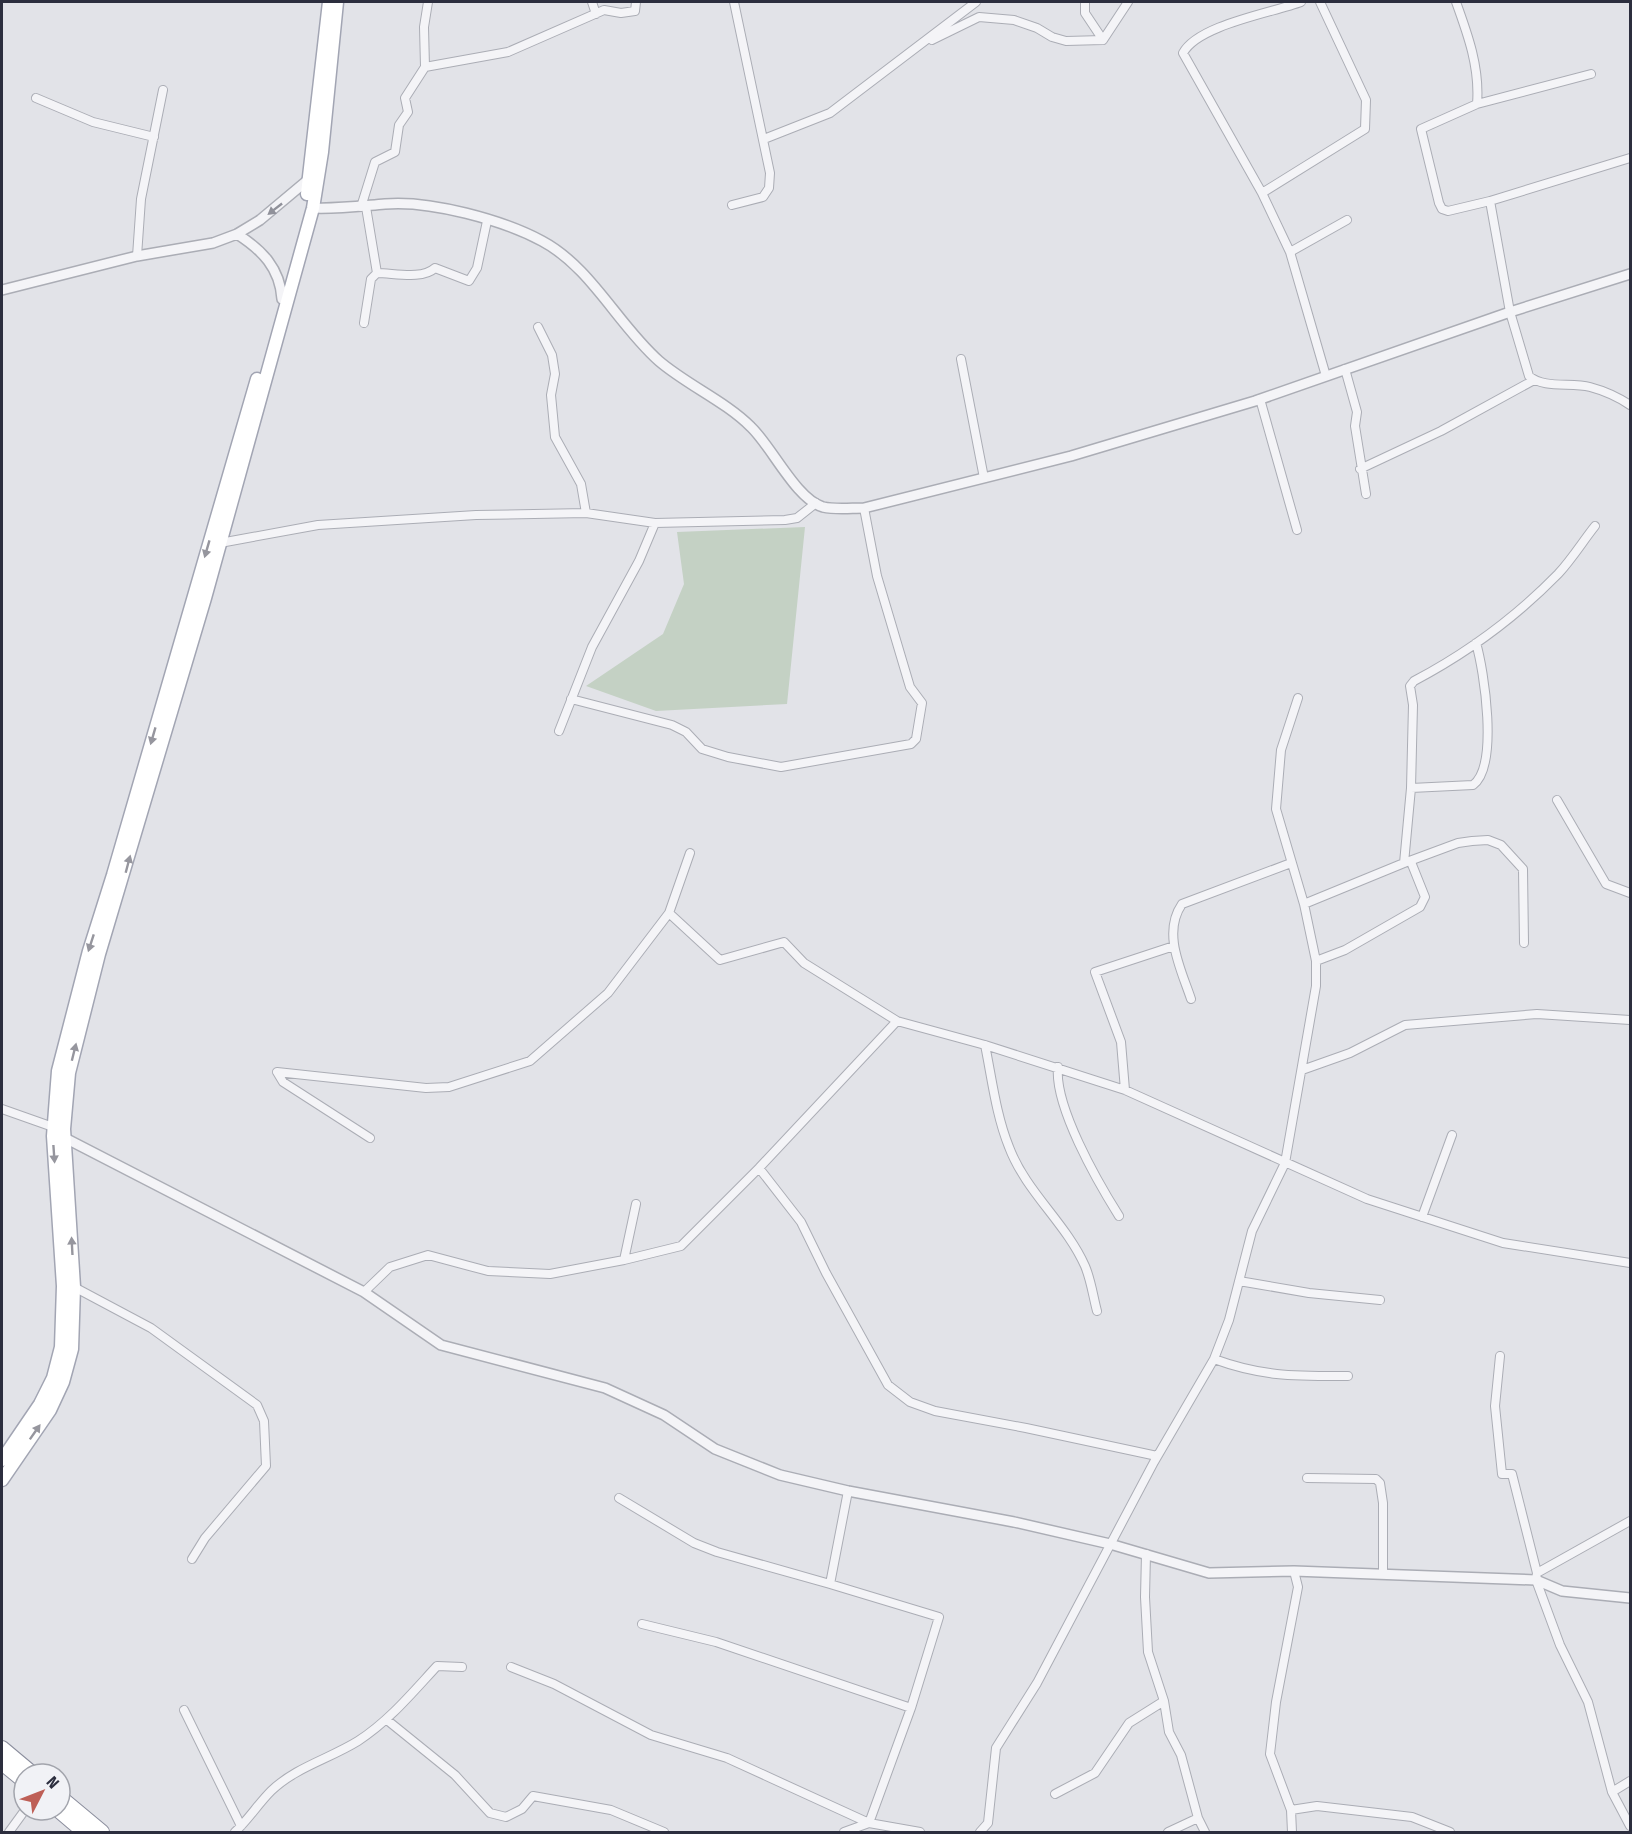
<svg xmlns="http://www.w3.org/2000/svg" width="1632" height="1834" font-family="'Fira Sans Condensed',sans-serif">
	<style>
		.green { fill: #c4d1c4 }
		.lines { fill: none; stroke-linecap: round; stroke-linejoin: round }
		.minor-casing { stroke: #abadb5; stroke-width: 10 }
		.tertiary-casing { stroke: #abadb5; stroke-width: 12 }
		.primary-casing { stroke: #a2a5b3; stroke-width: 15 }
		.trunk-casing { stroke: #8b8e9d; stroke-width: 16 }
		.minor { stroke: #f4f4f7; stroke-width: 8 }
		.tertiary { stroke: #f4f4f7; stroke-width: 9 }
		.primary { stroke: #fff; stroke-width: 12 }
		.trunk { stroke: #fff; stroke-width: 14 }
		.oneway { fill: #90919a }
		.oneway2 { fill: #96969e }
	</style>
	<rect width="100%" height="100%" fill="#e2e3e8"/>
	<path class="green" d="M805 527 787 704 656 711 586 686 663 634 684 584 677 532Z"/>
	<g class="lines">
		<defs>
			<path id="minor" d="M592 2 596 14
				M1085 2V13L1103 40
				M1301 2C1271 13 1198 25 1183 53L1262 193 1290 252 1326 376
				M1456 2C1468 35 1480 68 1477 104
				M932 40 979 17 1014 20 1037 28 1052 37 1066 41 1103 40
				M1103 40 1128 2
				M425 67 424 27 428 2
				M1591 74 1477 104 1421 129 1439 203 1442 209 1448 211 1490 201 1630 158
				M36 98 93 122 154 137
				M764 139 830 113 976 2
				M1262 193 1365 129 1366 100 1320 2
				M1490 201 1510 312 1529 376C1544 389 1571 382 1590 387 1605 391 1618 397 1630 405
				M732 205 763 197 769 188 770 173 734 2
				M361 207 375 162 395 152 399 125 408 112 405 98 425 67 508 52 604 10 621 13 635 11 636 2
				M1290 252 1347 220
				M137 256 141 199 163 90
				M377 273C394 273 422 280 435 268L469 281 477 268 487 221
				M364 323 371 279 377 273 366 207
				M538 327 552 355 555 374 551 395 555 437 581 484 586 513
				M961 359 984 478
				M1345 369 1357 412 1355 426 1366 494
				M1260 399 1297 530
				M1360 469 1441 431 1534 380
				M220 543 318 525 476 515 586 513 655 523
				M571 699 672 725 686 732 702 749 728 757 781 767 911 744 916 739 922 703 910 687 877 576 864 508
				M559 731 592 647 639 561 655 523 785 520 797 518 816 503
				M1411 788 1473 785C1499 766 1484 670 1476 643
				M1557 800 1606 884 1630 893
				M1404 863 1411 788 1413 705 1410 686 1414 681C1467 653 1516 617 1558 574 1572 559 1583 541 1595 526
				M1304 904 1404 863 1458 843 1472 841 1488 840 1501 845 1523 869 1524 943
				M669 913 720 960 784 942 804 963 897 1021 985 1045 1125 1090 1367 1199 1503 1243 1630 1263
				M1316 961 1345 950 1420 907 1425 897 1411 862
				M1191 999C1181 969 1162 933 1182 904L1291 863
				M985 1045C992 1079 996 1115 1009 1147 1026 1192 1066 1223 1085 1266 1091 1280 1093 1296 1097 1311
				M1058 1067C1054 1106 1097 1181 1119 1216
				M1302 1070 1350 1053 1405 1025 1537 1014 1630 1020
				M1125 1090 1121 1042 1095 972 1174 946
				M2 1109 53 1127
				M370 1138 283 1082 277 1072 426 1088 449 1087 530 1061 608 993 669 913 690 853
				M759 1168 801 1222 826 1273 888 1385 910 1402 935 1411 1026 1428 1157 1456
				M636 1204 624 1260 681 1246 759 1168 897 1021
				M1422 1217 1452 1135
				M1239 1281 1309 1293 1380 1300
				M74 1287 151 1328 257 1405 264 1421 266 1466 205 1538 192 1559
				M364 1292 390 1267 428 1255 488 1271 550 1274 624 1260
				M1500 1356 1495 1406 1502 1474H1512L1537 1573 1536 1580 1560 1645 1588 1702 1612 1792
				M1214 1359C1263 1377 1296 1376 1348 1376
				M1307 1478 1376 1479 1380 1483 1383 1503V1574
				M619 1498 694 1543 717 1552 830 1584
				M1294 1571 1298 1587 1276 1702 1270 1754 1291 1810 1317 1806 1412 1817 1450 1832
				M1537 1573 1630 1521
				M642 1624 716 1642 911 1708
				M511 1667 554 1684 651 1735 727 1758 869 1823 920 1832
				M1164 1701 1169 1732 1181 1755 1198 1818 1205 1832
				M184 1710 241 1826
				M387 1720 455 1775 490 1813 506 1817 522 1809 533 1796 611 1810 664 1832
				M1630 1781 1612 1792 1630 1826
				M1055 1794 1095 1773 1129 1723 1164 1701 1148 1652 1145 1597 1146 1554
				M1291 1810 1292 1832
				M9 1832 25 1810
				M235 1832C248 1820 258 1804 271 1791 296 1767 329 1759 358 1741 389 1721 412 1693 437 1666L462 1667
				M844 1832 869 1823 911 1708 939 1617 830 1584 848 1491
				M980 1832 988 1823 996 1748 1037 1683 1154 1462 1214 1359 1229 1320 1252 1231 1285 1163 1316 986V961L1304 904 1276 809 1281 750 1298 698
				M1168 1832 1198 1818"/>
			<path id="tertiary" d="M313 208C338 209 361 206 385 204 430 200 503 220 542 241 591 267 618 325 659 361 687 385 725 401 751 427 772 447 796 499 823 507 836 510 851 508 864 508L1071 456 1255 401 1510 312 1630 274
				M237 234C262 250 280 268 282 299
				M2 290 137 256 213 243 237 234 260 220 309 179
				M65 1138 364 1292 441 1345 605 1388 664 1415 715 1449 780 1475 848 1491 1014 1522 1110 1544 1209 1573 1294 1571 1536 1580 1562 1591 1630 1598"/>
			<path id="primary" d="M307 194 329 2
				M2 1460 40 1404 53 1378 61 1347 63 1286 53 1136 58 1071 89 951 113 875 257 379
				M2 1480 50 1410 63 1382 72 1349 74 1287 64 1129 69 1073 99 954 205 598 313 208 322 152 337 2"/>
			<path id="trunk" d="M2 1748 33 1774
				M2 1763 24 1781
				M60 1797 102 1832
				M58 1810 84 1832"/>
		</defs>
		<use href="#minor" class="minor-casing"/>
		<use href="#tertiary" class="tertiary-casing"/>
		<use href="#primary" class="primary-casing"/>
		<use href="#trunk" class="trunk-casing"/>
		<use href="#minor" class="minor"/>
		<use href="#tertiary" class="tertiary"/>
		<use href="#primary" class="primary"/>
		<use href="#trunk" class="trunk"/>
	</g>
	<defs><path id="oneway-solid" d="M-6-.8H1V-3.2L6.5 0L1 3.2V.8H-6Z" transform="scale(1.5)"/></defs>
	<use class="oneway" href="#oneway-solid" transform="translate(275 209) rotate(142)"/>
	<g class="oneway2">
		<use href="#oneway-solid" transform="translate(207 549) rotate(106)"/>
		<use href="#oneway-solid" transform="translate(153 736) rotate(106)"/>
		<use href="#oneway-solid" transform="translate(128 864) rotate(-75)"/>
		<use href="#oneway-solid" transform="translate(91 943) rotate(108)"/>
		<use href="#oneway-solid" transform="translate(74 1052) rotate(-76)"/>
		<use href="#oneway-solid" transform="translate(54 1154) rotate(86)"/>
		<use href="#oneway-solid" transform="translate(72 1246) rotate(-93)"/>
		<use href="#oneway-solid" transform="translate(35 1432) rotate(-55)"/>
	</g>
	<rect width="1632" height="1834" fill="none" stroke="#2c2e3e" stroke-width="6"/>
	<g transform="translate(42 1792) rotate(48)"><circle r="28" fill="#f1f2f6" stroke="#a2a4ac" stroke-width="1.5"/>
	<path d="M0-4.5L10 22L0 15L-10 22Z" fill="#be5f56"/>
	<text y="-9" font-size="16" font-weight="bold" text-anchor="middle" fill="#2c2e3e">N</text>
	</g>
</svg>
